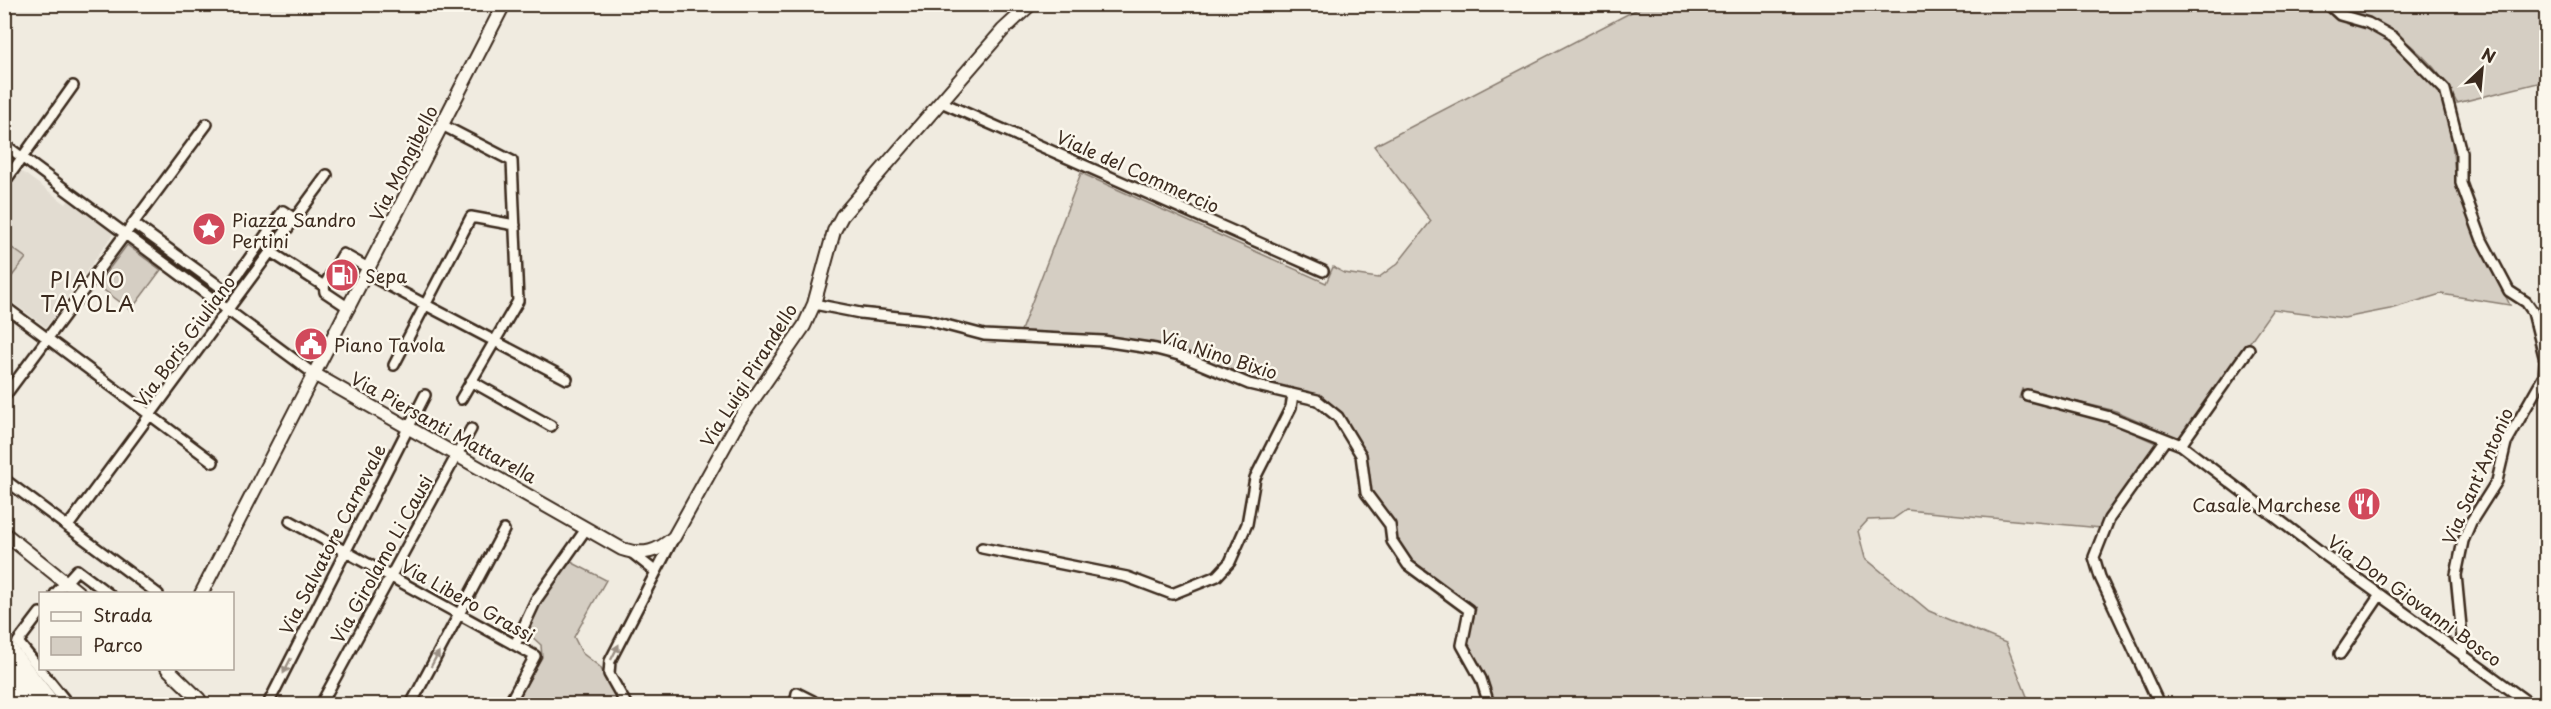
<svg xmlns="http://www.w3.org/2000/svg" width="2551" height="709" font-family="'Playpen Sans',sans-serif">
	<style>
		.built { fill: #e2dcd1 }
		.green { fill: #d5cec3; stroke: #887c70; stroke-width: 1.5 }
		.lines { fill: none; stroke-linecap: round; stroke-linejoin: round }
		.street-casing { stroke: #3b2a1e; stroke-width: 14 }
		.secondary-casing { stroke: #3b2a1e; stroke-width: 16 }
		.primary-casing { stroke: #3b2a1e; stroke-width: 18 }
		.street { stroke: #fbf7ec; stroke-width: 9 }
		.secondary { stroke: #fbf7ec; stroke-width: 12 }
		.primary { stroke: #fbf7ec; stroke-width: 14 }
		.oneway { fill: #9b9085 }
		.labels { text-anchor: middle; dominant-baseline: central; stroke-width: 5; stroke-linejoin: round; paint-order: stroke }
		.street-label { font-size: 18px; fill: #3b2a1e; stroke: #fbf7ec }
		.poi-label { font-size: 18px; fill: #3b2a1e; stroke: #fbf7ec; text-anchor: start }
		.quarter-label { font-size: 21px; letter-spacing: 1.5px; fill: #3b2a1e; stroke: #fbf7ec }
	</style>
	<rect width="100%" height="100%" fill="#f0ebe0"/>
	<filter id="ink" filterUnits="userSpaceOnUse"><feTurbulence type="fractalNoise" baseFrequency=".0167" numOctaves="2"/><feDisplacementMap in="SourceGraphic" scale="12" xChannelSelector="R" yChannelSelector="G"/><feConvolveMatrix kernelMatrix="1 2 1 2 8 2 1 2 1" color-interpolation-filters="sRGB"/></filter>
	<g filter="url(#ink)">
		<path class="built" d="M21 171 66 204 69 200 114 233 46 327 5 297V194Z"/>
		<path class="green" d="M1647 4 2320 5 2334 17 2372 29 2389 38 2436 82 2448 101 2456 184 2477 240 2510 305 2441 294 2390 309 2344 318 2273 309 2181 439 2116 411 2022 389 2019 398 2106 421 2156 443 2109 511 2101 528 1906 510 1893 519 1868 520 1858 531 1865 558 1929 611 2006 643 2030 704H1495L1485 678 1466 646 1476 609 1419 570 1398 544 1372 495 1366 456 1343 418 1317 394 1237 377 1194 356 1152 342 1020 333 1081 173 1326 283 1333 267 1344 273 1378 278 1398 263 1431 221 1374 146Z
			M2334 5H2546V81L2457 103C2442 70 2408 38 2376 23 2362 16 2346 15 2334 5Z
			M5 243 26 258 10 279 5 275Z
			M127 245 161 270 131 310 97 285Z
			M571 562 606 580 574 637 582 653 600 667 620 704H515L542 657 541 645 528 633C533 606 553 582 571 562Z"/>
		<g class="lines">
			<defs>
				<path id="street" d="M2328 4 2340 15 2368 23 2393 37 2445 90 2461 152V183L2482 240 2509 291 2526 302 2533 312 2545 360 2544 376 2506 443 2497 481 2471 522 2463 541 2456 575 2464 658
					M941 102 1323 271
					M442 125 512 161 518 301 461 399
					M4 144 314 374
					M4 183 73 86
					M134 224 226 291 283 211 295 219
					M271 252 324 286 325 292 349 308
					M367 274 567 379
					M324 286 343 254 370 269
					M814 304 860 313 927 320 984 335 1103 341 1156 349 1179 355 1249 384 1317 400 1338 417 1361 455 1366 493 1390 525 1392 541 1408 565 1469 610 1462 645 1481 679 1489 704
					M4 306 213 462
					M394 365 471 217 515 225
					M471 381 551 426
					M2027 395 2110 417 2181 445 2325 555 2530 704
					M4 397 207 124
					M2181 445 2249 349
					M4 479 158 594
					M290 521 535 656 509 704
					M68 526 327 175
					M982 548 1127 577 1172 594 1217 576 1230 562 1247 524 1255 478 1291 407 1293 395
					M631 552 656 572
					M55 594 77 570 109 594
					M40 613 18 642 68 704
					M515 645 536 600 586 529
					M2340 654 2380 595
					M274 704 270 700 425 395
					M321 704 471 429
					M411 704 504 530
					M626 704 609 674 610 661 672 541
					M795 704 797 693 813 701
					M2159 704 2100 577 2094 557 2109 519 2166 439"/>
				<path id="secondary" d="M314 374 622 549C643 556 658 552 674 537L739 420 804 326 814 304 834 231 842 216 1003 30 1031 4
					M4 533 80 594
					M201 594 504 4
					M167 668 199 699"/>
				<path id="primary" d="M4 642 53 704
					M4 661 38 704
					M4 675 20 704"/>
			</defs>
			<use href="#street" class="street-casing"/>
			<use href="#secondary" class="secondary-casing"/>
			<use href="#primary" class="primary-casing"/>
			<use href="#street" class="street"/>
			<use href="#secondary" class="secondary"/>
			<use href="#primary" class="primary"/>
		</g>
		<defs><path id="oneway-solid" d="M-6-.8H1V-3.2L6.5 0L1 3.2V.8H-6Z" transform="scale(1.5)"/></defs>
		<g class="oneway">
			<use href="#oneway-solid" transform="translate(615 652) rotate(-63)"/>
			<use href="#oneway-solid" transform="translate(435 659) rotate(-62)"/>
			<use href="#oneway-solid" transform="translate(287 666) rotate(116)"/>
		</g>
	</g>
	<defs>
		<symbol id="sight-disc" viewBox="-11 -11 22 22"><circle r="9.5" fill="#d1495b" stroke="#fbf7ec"/><path d="M0-6L1.8-2.2L6-1.7L2.9 1.2L3.7 5.4L0 3.3L-3.7 5.4L-2.9 1.2L-6-1.7L-1.8-2.2Z" fill="#fff"/></symbol>
		<symbol id="fuel-disc" viewBox="-11 -11 22 22"><circle r="9.5" fill="#d1495b" stroke="#fbf7ec"/><path d="M-5.5-6h7V0h2V4h1.3V-2.5L3-4.5l.8-.8L6-3V5H2.5V1h-1V6h-7ZM-4.2-4.7v3.2H.2V-4.7Z" fill="#fff"/></symbol>
		<symbol id="civic-disc" viewBox="-11 -11 22 22"><circle r="9.5" fill="#d1495b" stroke="#fbf7ec"/><path d="M-.6-6.5H3V-4.5H.6V-3L4-1V1h2V6H-6V1h2V-1L-.6-3ZM-1.2 2.5V6h2.4V2.5Z" fill="#fff"/></symbol>
		<symbol id="restaurant-disc" viewBox="-11 -11 22 22"><circle r="9.5" fill="#d1495b" stroke="#fbf7ec"/><path d="M-5-6h1v4h1v-4h1v4h1v-4h1v5L-1.5 .5V6h-2V.5L-5-1ZM5-6V6H3V1.5H1.5Q1.5-4 5-6Z" fill="#fff"/></symbol>
	</defs>
	<g fill-rule="evenodd">
		<use href="#sight-disc" x="190" y="210" width="38" height="38"/>
		<use href="#fuel-disc" x="323" y="256" width="38" height="38"/>
		<use href="#civic-disc" x="292" y="325" width="38" height="38"/>
		<use href="#restaurant-disc" x="2345" y="485" width="38" height="38"/>
	</g>
	<g class="labels">
		<g class="street-label">
			<text transform="translate(403 163) rotate(-63)">Via Mongibello</text>
			<text transform="translate(1138 171) rotate(24)">Viale del Commercio</text>
			<text transform="translate(184 341) rotate(-54)">Via Boris Giuliano</text>
			<text transform="translate(1219 354) rotate(18)">Via Nino Bixio</text>
			<text transform="translate(748 375) rotate(-58)">Via Luigi Pirandello</text>
			<text transform="translate(444 427) rotate(29)">Via Piersanti Mattarella</text>
			<text transform="translate(2477 476) rotate(-66)">Via Sant'Antonio</text>
			<text transform="translate(332 539) rotate(-63)">Via Salvatore Carnevale</text>
			<text transform="translate(381 559) rotate(-61)">Via Girolamo Li Causi</text>
			<text transform="translate(468 600) rotate(29)">Via Libero Grassi</text>
			<text transform="translate(2415 600) rotate(36)">Via Don Giovanni Bosco</text>
		</g>
		<g class="poi-label">
			<text x="232" y="219">Piazza Sandro<tspan x="232" dy="21">Pertini</tspan></text>
			<text x="365" y="275">Sepa</text>
			<text x="334" y="344">Piano Tavola</text>
			<text x="2341" y="504" text-anchor="end">Casale Marchese</text>
		</g>
		<g class="quarter-label">
			<text x="88" y="279">PIANO<tspan x="88" dy="24">TAVOLA</tspan></text>
		</g>
	</g>
	<rect width="2551" height="709" fill="none" stroke="#fbf7ec" stroke-width="24"/>
	<rect x="12" y="12" width="2527" height="685" fill="none" stroke="#3b2a1e" stroke-width="2" filter="url(#ink)"/>
	<rect x="39" y="592" width="195" height="78" fill="#fbf7ec" stroke="#aea59a" stroke-width="1.5"/>
	<rect x="51" y="612" width="30" height="9" fill="#fbf7ec" stroke="#aea59a" stroke-width="1.5"/>
	<text x="93" y="622" font-size="18" fill="#3b2a1e">Strada</text>
	<rect x="51" y="637" width="30" height="18" fill="#d5cec3" stroke="#aea59a" stroke-width="1.5"/>
	<text x="93" y="652" font-size="18" fill="#3b2a1e">Parco</text>
	<g transform="translate(2482 69) rotate(26)" stroke="#fbf7ec" stroke-width="4.5" paint-order="stroke">
	<path d="M0-4.5L10 22L0 15L-10 22Z" fill="#3b2a1e"/>
	<text y="-9" font-size="16" font-weight="bold" text-anchor="middle" fill="#3b2a1e">N</text>
	</g>
</svg>
